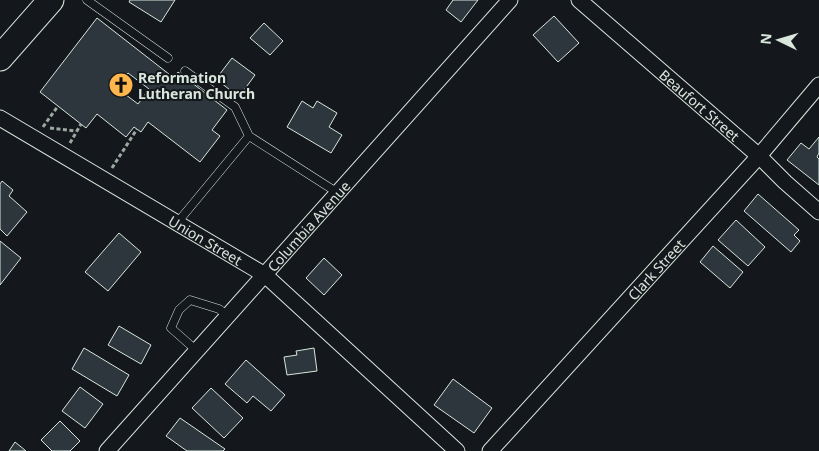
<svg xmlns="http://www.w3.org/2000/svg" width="819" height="451" font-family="'Noto Sans',sans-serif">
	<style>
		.building { fill: #2c363c; stroke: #d8e6dc; fill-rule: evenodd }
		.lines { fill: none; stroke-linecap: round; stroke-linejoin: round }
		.service-casing { stroke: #d8e6dc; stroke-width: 9 }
		.minor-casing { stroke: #d8e6dc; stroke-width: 17 }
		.primary-casing { stroke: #d8e6dc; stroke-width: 27 }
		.path { stroke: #9da8a2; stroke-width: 3; stroke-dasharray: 4 2.5; stroke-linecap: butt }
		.service { stroke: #14181c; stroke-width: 8 }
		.minor { stroke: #14181c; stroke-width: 15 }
		.primary { stroke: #14181c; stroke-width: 25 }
		.labels { text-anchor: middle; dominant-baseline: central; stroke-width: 4; stroke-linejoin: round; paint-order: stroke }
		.poi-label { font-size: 14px; font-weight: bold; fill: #d8e6dc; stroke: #14181c; text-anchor: start }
		.street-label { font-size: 14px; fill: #d8e6dc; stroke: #14181c }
	</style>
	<rect width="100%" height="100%" fill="#14181c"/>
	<path class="building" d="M130 0H175L161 22 129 2Z
		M453 0H478L461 22 446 10Z
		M554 16 579 43 558 62 533 35Z
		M97 18 174 78 178 72 227 110 212 130 220 136 200 162 148 122 141 132 134 127 126 137 97 114 86 128 40 92ZM128 73 149 89 138 104 117 88Z
		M264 23 283 41 270 55 250 38Z
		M232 58 255 75 239 97 216 79Z
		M302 101 313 108 317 101 337 113 329 127 342 135 331 153 287 127Z
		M819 137V153L817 157 819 159V185L787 160 801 143 809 149Z
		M2 181 13 190 9 196 27 212 7 236 0 229V184Z
		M758 194 799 230 794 235 800 241 791 252 744 211Z
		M736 220 765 247 748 266 718 240Z
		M119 233 141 252 108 291 85 272Z
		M0 241 21 258 0 285Z
		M713 246 743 272 730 288 700 262Z
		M324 258 342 275 324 295 306 278Z
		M119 326 151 345 141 364 108 345Z
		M84 348 129 375 117 396 72 369Z
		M314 348 317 371 287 375 284 357 297 355 296 351Z
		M246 360 285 395 271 411 253 396 247 403 225 384Z
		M453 379 492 408 474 433 434 405Z
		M80 387 103 404 85 428 62 411Z
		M211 388 243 418 224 438 192 408Z
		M180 418 225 449 223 451H187L166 436Z
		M60 421 80 441 70 451H52L41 440Z
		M15 442 26 451H9Z"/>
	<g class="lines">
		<defs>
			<path id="service" d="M87 0 168 58
				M185 71 235 107 249 136
				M177 223 249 136 338 193
				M197 351 171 328 179 310 190 300 219 309 228 316"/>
			<g id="minor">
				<path id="s1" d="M579 0 759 156 785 182 819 212"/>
				<path id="s2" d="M0 118 265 275 457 451"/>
				<path id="s3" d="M107 451 510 0"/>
				<path id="s4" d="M490 451 759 156 819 85"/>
			</g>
			<path id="primary" d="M0 58 51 0"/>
		</defs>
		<use href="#service" class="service-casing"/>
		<use href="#minor" class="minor-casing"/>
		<use href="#primary" class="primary-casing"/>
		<path class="path" d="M43 127 58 106
			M50 128 76 131
			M70 143 81 124
			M112 168 137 129"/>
		<use href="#service" class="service"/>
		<use href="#minor" class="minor"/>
		<use href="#primary" class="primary"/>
	</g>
	<defs>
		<symbol id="church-disc" viewBox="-11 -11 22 22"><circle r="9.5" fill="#ffb74d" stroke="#14181c"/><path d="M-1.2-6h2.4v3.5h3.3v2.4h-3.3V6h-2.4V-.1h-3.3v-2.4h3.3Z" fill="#111"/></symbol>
	</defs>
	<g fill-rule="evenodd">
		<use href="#church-disc" x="107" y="71" width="28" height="28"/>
	</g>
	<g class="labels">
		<g class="poi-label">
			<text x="138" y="77">Reformation<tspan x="138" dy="16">Lutheran Church</tspan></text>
		</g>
		<g class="street-label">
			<text stroke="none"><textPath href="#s1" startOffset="160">Beaufort Street</textPath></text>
			<text stroke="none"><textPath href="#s3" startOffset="302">Columbia Avenue</textPath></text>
			<text stroke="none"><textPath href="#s2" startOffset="239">Union Street</textPath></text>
			<text stroke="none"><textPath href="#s4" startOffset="246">Clark Street</textPath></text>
		</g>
	</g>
	<g transform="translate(779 40) rotate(275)" stroke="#14181c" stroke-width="4" paint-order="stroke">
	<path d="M0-4L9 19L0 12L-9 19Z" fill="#d8e6dc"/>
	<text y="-8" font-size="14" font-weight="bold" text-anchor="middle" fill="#d8e6dc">N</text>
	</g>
</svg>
